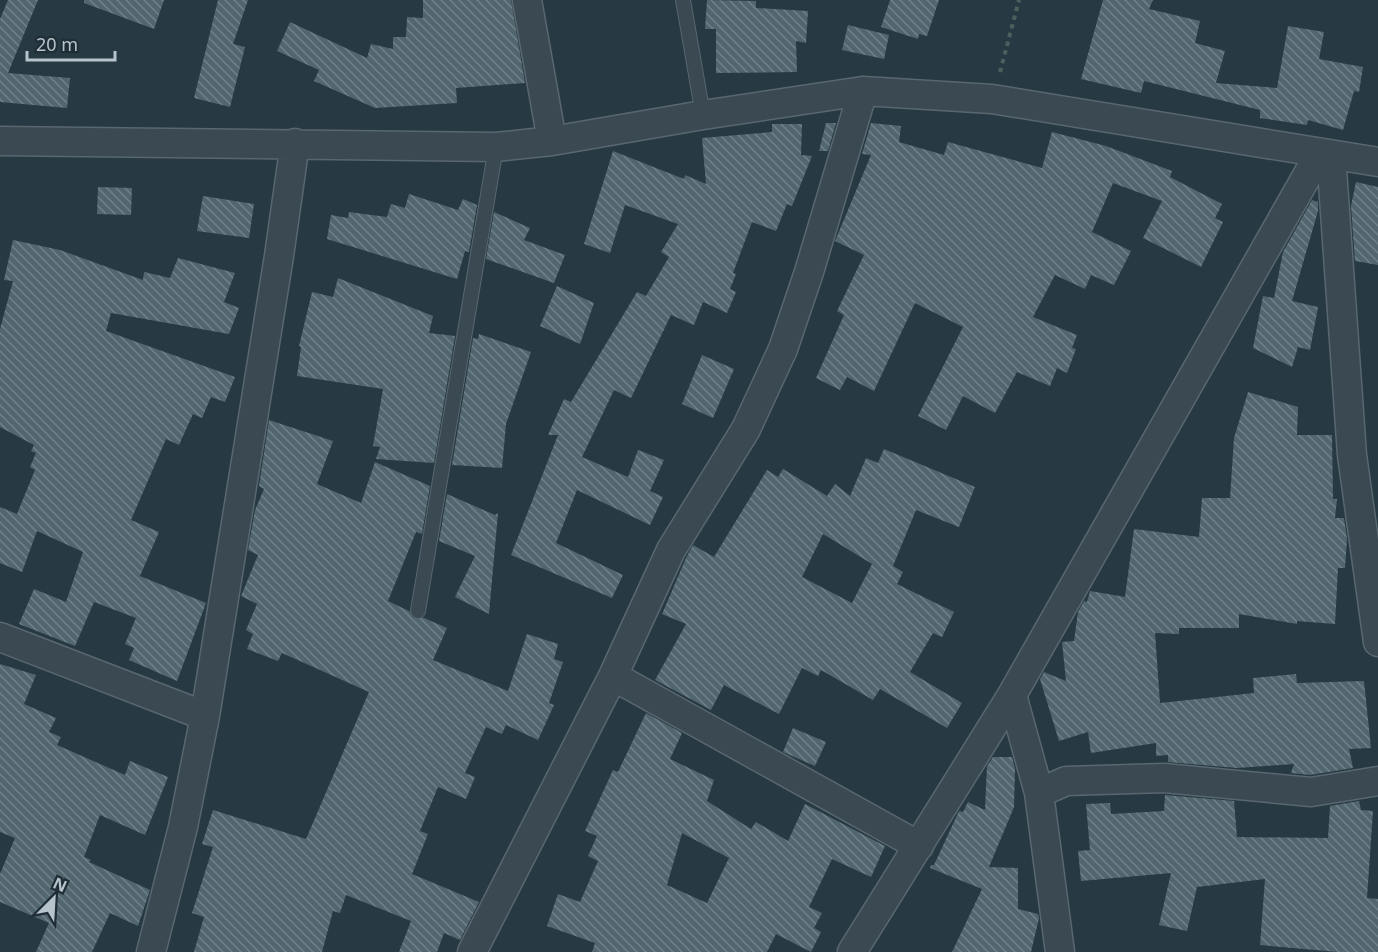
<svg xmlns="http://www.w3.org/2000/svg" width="1378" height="952" font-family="'Noto Sans',sans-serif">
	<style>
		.building { fill: url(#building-back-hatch); fill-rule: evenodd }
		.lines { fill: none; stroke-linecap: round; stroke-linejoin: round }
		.service-casing { stroke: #59676f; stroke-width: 16 }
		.minor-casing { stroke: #59676f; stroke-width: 31 }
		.path { stroke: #49615e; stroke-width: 4; stroke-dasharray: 4.5 4.5; stroke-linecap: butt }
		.service { stroke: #3b4a52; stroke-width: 14 }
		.minor { stroke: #3b4a52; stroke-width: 28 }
	</style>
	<defs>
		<pattern id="building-back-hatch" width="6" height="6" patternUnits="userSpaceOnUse" patternTransform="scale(1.5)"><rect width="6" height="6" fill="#52666f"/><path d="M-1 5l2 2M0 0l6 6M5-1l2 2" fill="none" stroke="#708189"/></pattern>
	</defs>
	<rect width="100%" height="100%" fill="#273942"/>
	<path class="building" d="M8 0H38L8 73 70 78 67 108 0 102V19Z
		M84 0H164L154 29 84 3Z
		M218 0H248L233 44 245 47 230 107 194 98Z
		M423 0H511L525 83 456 88 457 103 375 108 314 81 319 70 277 51 290 22 367 58 371 44 393 49V37H406L407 17 423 18Z
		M707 0 756 1V8L808 11 806 43 796 41 797 72 716 73V29H705Z
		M890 0H939L927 36 919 34 918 39 881 27Z
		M1103 0H1153L1149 9 1200 21 1195 43 1225 51 1216 83 1277 88 1288 26 1324 32 1319 59 1363 67 1359 92 1354 91 1343 130 1308 120 1307 125 1260 118V110L1144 81 1141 93 1081 79Z
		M848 25 889 35 884 59 842 50Z
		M826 123H836L828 151H819Z
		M871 123 901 126 899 142 944 155 948 142 1042 168 1052 132 1106 146 1172 171 1170 177 1222 204 1215 218 1223 222 1201 267 1143 238 1162 201 1113 183 1092 232 1131 251 1114 285 1091 275 1085 289 1055 275 1033 317 1077 335 1072 348 1076 349 1067 373 1057 368 1050 386 1017 372 995 413 963 396 946 430 918 416 963 327 915 303 874 391 847 377 840 390 816 378 844 315 837 311 864 255 835 241 871 155 862 154Z
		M772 124H802L801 155 812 156 792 206 787 204 776 231 752 222 733 273 736 274 730 289 736 292 727 313 703 302 694 325 671 315 631 398 614 390 582 457 628 477 638 450 664 460 650 491 663 497 650 525 577 490 556 543 623 575 612 598 511 555 558 435H548L564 399 571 402 637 292 646 296 669 257 661 252 678 224 625 205 610 253 584 244 613 151 684 179 685 175 706 184 702 138 772 132Z
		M1356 182 1378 187V265L1355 261 1351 206Z
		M98 187 132 188 131 215 97 214Z
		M409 194 458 210 463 199 477 205 469 252 465 251 457 279 327 239 331 215 348 218 349 212 387 217 391 204 405 208Z
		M203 196 254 204 249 238 197 231Z
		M1312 200 1318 202V211L1292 301 1318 307 1310 350 1298 347 1292 367 1253 348 1263 296 1274 298 1283 252Z
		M494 212 530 228 524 240 565 255 554 283 486 259Z
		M13 240 60 250 143 280 144 272 170 278 178 258 235 273 224 302 239 308 229 334 111 313 106 331 235 377 225 402 211 397 202 418 193 414 179 445 166 439 131 520 159 532 140 576 206 603 177 681 129 660 134 648 125 644 136 618 94 602 75 646 19 624 34 589 66 602 83 552 37 531 22 572 0 563V507L17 514 35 470 30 467 36 453 31 451 34 445 0 427V329L13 281 4 280Z
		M338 278 433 316 429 333 455 336 434 463 376 459 380 447 373 446 383 389 297 376 301 347 299 346 312 292 333 297Z
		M557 286 594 303 580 344 540 326Z
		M479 334 531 352 506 424 502 468 452 465 473 338 478 339Z
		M702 355 734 369 713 418 682 404Z
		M1248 392 1298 407 1297 435H1332L1333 499H1337L1335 518H1344L1347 539 1345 568H1338L1335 624 1297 621V624L1239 614V628H1179V634L1155 633 1160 703 1254 693 1253 678 1296 674 1297 683 1364 681 1371 748 1349 749 1353 768 1310 775 1291 773 1294 764 1237 768 1168 762V755L1156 756V743L1091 753 1088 732 1059 741 1040 679 1044 672 1066 681 1062 642 1074 641 1078 612 1084 601 1087 602 1090 591 1125 597 1134 529 1199 537 1202 498H1230L1234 438Z
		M269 420 333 441 317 484 361 503 375 462 430 486 422 534 416 532 388 601 409 611 413 618H424L447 628 433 660 508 691 527 634 558 644 554 659 563 662 549 703 554 705 538 740 506 725 502 734 486 727 465 773 475 777 466 799 438 787 420 831 428 834 412 874 479 902 460 940 444 933 437 952H399L411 921 346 895 340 913 333 911 322 952H194L204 917 192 913 213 847 202 844 213 810 306 839 369 692 282 653 278 661 247 649 253 634 246 630 257 604 241 596 258 555 248 550 255 510 264 489 259 486Z
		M884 449 975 487 959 527 916 510 893 566 903 572 897 584 954 612 942 637 933 633 910 672 962 703 947 728 880 689 873 700 821 670 818 676 802 668 779 714 724 685 711 710 655 680 686 624 662 614 686 558 693 545 714 557 767 470 778 477 783 469 827 496 835 484 850 496 866 458 878 463ZM823 534 872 564 852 603 802 577Z
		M447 494 495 515 498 513 489 614 455 597 475 556 439 541Z
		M0 664 36 675 24 704 56 718 49 732 61 737 57 745 125 775 130 761 168 777 145 835 100 815 84 857 91 860 89 862 150 890 138 926 110 913 92 952H36L49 923 0 902V874L15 838 0 832Z
		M646 713 682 733 670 759 714 780 707 801 751 829 756 822 788 841 805 804 885 846 871 877 832 859 809 907 822 913 814 928 821 932 811 952 776 934 767 952H592L595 943 547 926 558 894 580 902 598 861 588 856 597 836 585 831 613 770 618 772ZM682 833 729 858 707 903 667 885Z
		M793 728 826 742 815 766 783 752Z
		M993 757H1012L1015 769 1014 807 989 867 1018 868V909L1038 914 1039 918 1031 952H952L982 889 930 868 931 865H934L959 811 963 812 968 802 985 810 987 766Z
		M1165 795 1234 801 1237 837 1328 838 1330 806 1359 801 1361 810 1373 811 1367 898 1378 899V952H1338L1260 945 1265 879 1197 887 1187 931 1159 925 1171 873 1081 881 1078 851 1090 850 1086 804 1110 803 1111 814 1164 811Z"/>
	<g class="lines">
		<defs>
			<path id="service" d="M683 0 703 115
				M418 611 496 147"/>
			<path id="minor" d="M527 0 552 141
				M0 141 496 147 552 141 703 115 863 91 992 99 1378 162
				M1331 155 1352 455 1378 642
				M0 637 205 716
				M613 676 919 846
				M1012 695 1039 793 1060 952
				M1039 793 1066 781 1164 778 1311 792 1378 781
				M151 952 183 827 205 716 279 256 295 143
				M472 952 613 676 671 550 746 429 783 349 809 272 863 91
				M852 952 1012 695 1320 153"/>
		</defs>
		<use href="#service" class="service-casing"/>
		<use href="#minor" class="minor-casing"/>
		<path class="path" d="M1000 72 1019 0"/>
		<use href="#service" class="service"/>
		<use href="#minor" class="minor"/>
	</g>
	<g transform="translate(54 898) rotate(24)" stroke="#202f37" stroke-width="4.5" paint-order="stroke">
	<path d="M0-4.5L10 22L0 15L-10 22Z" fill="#b8c4cc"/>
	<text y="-9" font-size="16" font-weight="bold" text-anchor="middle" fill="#b8c4cc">N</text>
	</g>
	<path d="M27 51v9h88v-9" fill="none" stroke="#b8c4cc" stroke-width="3"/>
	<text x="36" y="51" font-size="18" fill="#b8c4cc" stroke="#202f37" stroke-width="4.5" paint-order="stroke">20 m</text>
</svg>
